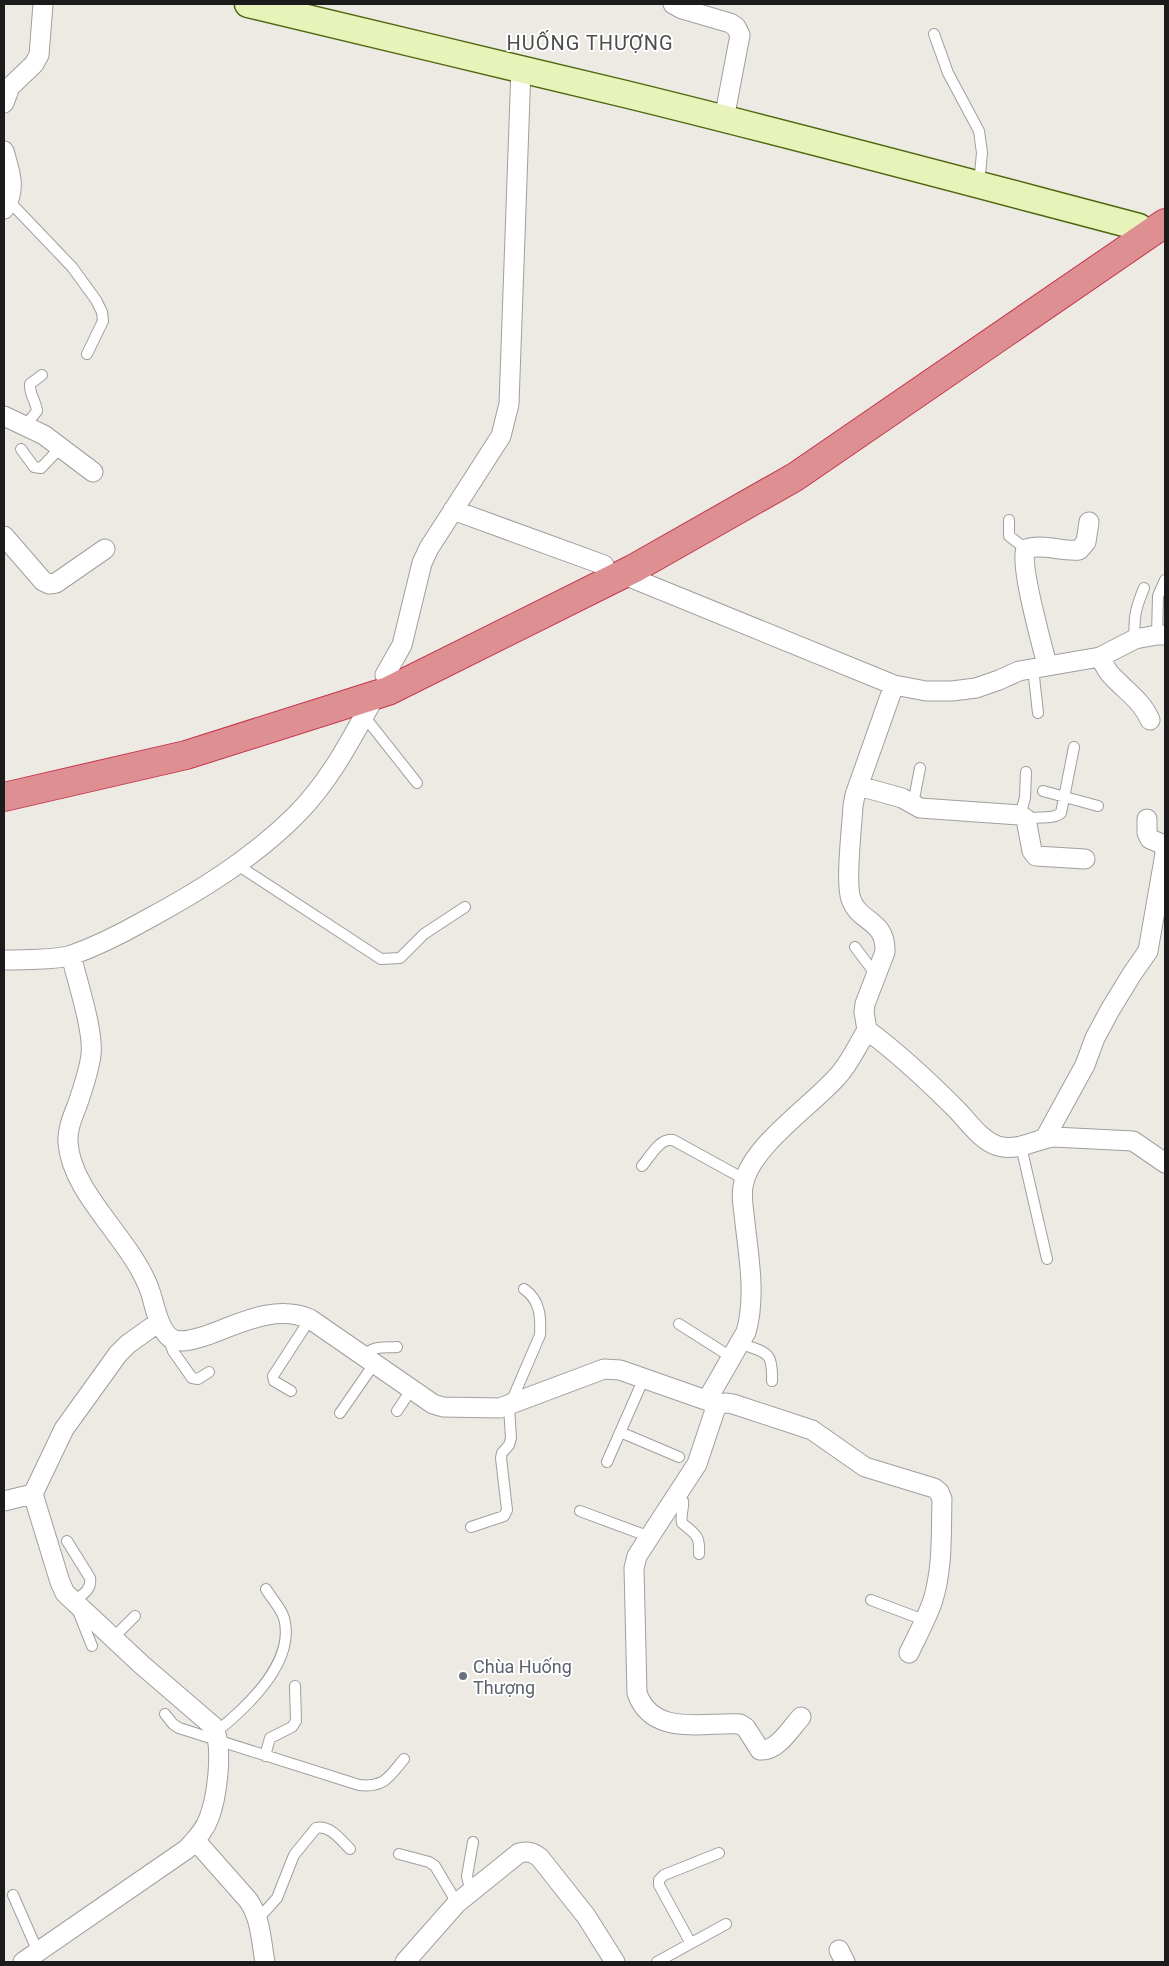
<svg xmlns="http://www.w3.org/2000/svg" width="1169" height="1966" font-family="Roboto,sans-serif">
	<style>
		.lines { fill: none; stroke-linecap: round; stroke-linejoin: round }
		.lane-casing { stroke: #9f9f9f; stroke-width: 12 }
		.street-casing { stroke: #9f9f9f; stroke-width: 21 }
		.secondary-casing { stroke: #4f670e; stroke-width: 29 }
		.highway-casing { stroke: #c6334e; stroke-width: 30 }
		.lane { stroke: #fff; stroke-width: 10 }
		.street { stroke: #fff; stroke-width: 19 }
		.secondary { stroke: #e7f3b9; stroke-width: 26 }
		.highway { stroke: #dd8f92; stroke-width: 28 }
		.worship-dot { fill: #6b7280; stroke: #fff; stroke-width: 2 }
		.labels { text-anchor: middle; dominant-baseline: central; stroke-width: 4; stroke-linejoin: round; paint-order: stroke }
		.worship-label { font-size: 18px; fill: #5b616d; stroke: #fff; text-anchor: start }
		.quarter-label { font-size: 20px; letter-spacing: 1px; fill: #4e4e4e; stroke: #fff }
	</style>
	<rect width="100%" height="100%" fill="#eceae2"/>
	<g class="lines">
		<defs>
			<path id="lane" d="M934 34 948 73 979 131 982 153 979 184
				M8 200 72 267 96 300 102 312 103 321 87 354
				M25 426 37 411C36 401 29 394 30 384L42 375
				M21 449 34 467 41 468 61 447
				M1009 520V536L1026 549
				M1157 635 1158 596 1165 580
				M1135 639C1133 618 1136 607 1144 588
				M1033 668 1038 713
				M364 716 417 783
				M1043 791 1098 806
				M913 804 920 768
				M1020 815 1025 798 1026 772
				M1026 819C1037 816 1053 820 1061 813L1074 747
				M236 864 381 959 400 958 424 934 465 907
				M855 947 876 975
				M1021 1146 1047 1259
				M642 1166C650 1157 659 1138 673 1140L744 1179
				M679 1324 731 1357
				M168 1337 173 1351 192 1378 198 1379 209 1372
				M739 1343C766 1353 773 1350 772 1381
				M364 1357C371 1345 385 1348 397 1347
				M291 1391 274 1381 273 1376 310 1319
				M397 1411 411 1390
				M340 1413 374 1364
				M620 1432 679 1457
				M607 1462 644 1378
				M676 1496 683 1501C684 1509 680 1515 682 1523 696 1535 700 1535 699 1554
				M580 1511 650 1537
				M471 1527 504 1516 507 1510 501 1458 502 1453 509 1445 511 1438 509 1407 540 1335C541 1316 540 1300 524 1289
				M67 1541 90 1578C92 1590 82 1595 74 1601L92 1646
				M871 1600 924 1620
				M113 1638 135 1616
				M165 1714 173 1724 179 1728 359 1785C384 1788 389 1777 404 1759
				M216 1732C246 1708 296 1662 284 1618 281 1608 271 1598 266 1589
				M265 1756 270 1738 292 1727 296 1721 295 1686
				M399 1854 429 1862 435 1866 457 1903
				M471 1893 467 1876 473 1842
				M13 1895 38 1952
				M258 1919 277 1898 294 1855 316 1828C330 1825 340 1839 350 1849
				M690 1942 659 1885V1880L664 1875 719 1853
				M657 1962 726 1924"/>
			<path id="street" d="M673 4 682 9 730 23 736 27 740 35 724 119
				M4 103 10 87 34 64 39 55 43 4
				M4 151C10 172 17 189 4 209
				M4 416 44 435 93 472
				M453 510 604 565
				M4 536 43 581 49 584 56 583 105 549
				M622 574 894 685 926 691H952L976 688 999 680 1019 671 1100 657 1135 639 1157 635H1165
				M1100 657C1104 664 1107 672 1113 677 1127 692 1142 701 1150 720
				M1047 665C1042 645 1019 563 1026 549 1042 543 1062 552 1079 550L1086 542 1089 522
				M385 675 402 645 422 563 429 548 501 436 509 404 521 68
				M859 786 902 798 920 808 1020 815 1026 819 1032 851 1036 856 1085 859
				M1147 819V833L1150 839 1162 844 1165 852
				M71 955C77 981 94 1031 91 1055 89 1071 83 1088 78 1103 73 1116 67 1129 68 1143 72 1196 135 1242 151 1294 155 1307 160 1336 175 1340 185 1343 198 1338 208 1335 241 1323 276 1304 310 1319L433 1404 443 1407 500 1408 604 1369 620 1370 717 1404 727 1403 733 1404 812 1430 865 1467 934 1488 939 1492 942 1499C941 1532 943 1567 933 1600 927 1618 917 1636 909 1653
				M4 960C26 959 51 961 72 955 97 946 121 934 144 921 198 892 252 859 296 815 330 781 352 738 375 696
				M867 1030C898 1053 928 1081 956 1109 968 1121 981 1141 998 1146 1018 1152 1035 1139 1054 1137L1133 1141 1165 1163
				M1045 1138 1085 1065 1095 1038 1110 1010 1132 974 1148 951 1165 854
				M707 1400 746 1332C756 1298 749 1258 745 1223 744 1210 740 1194 744 1182 753 1145 811 1106 836 1078 849 1065 857 1046 867 1030L864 1012 865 1004 885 952C886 919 859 923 851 899 845 883 852 826 853 806L855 795 894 685
				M717 1404 697 1464 637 1556 634 1568 637 1693C652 1737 704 1722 740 1724L746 1728 760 1750C777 1752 790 1729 801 1717
				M4 1501 33 1494
				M195 1840 248 1900C261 1918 261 1941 265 1962
				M839 1950 845 1962
				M23 1962 187 1849C196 1839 205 1830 209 1818 217 1797 224 1746 213 1726L142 1665 65 1593 60 1582 33 1494 64 1429 118 1354 128 1344 159 1322
				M405 1962 457 1903 519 1853C528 1851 533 1852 540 1858L586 1916 615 1962"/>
			<path id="secondary" d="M248 4C373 35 500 63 625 94 797 136 968 182 1139 227"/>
			<path id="highway" d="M4 797 186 755 388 691 633 569 795 477 1165 223"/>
		</defs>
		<use href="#lane" class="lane-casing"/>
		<use href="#street" class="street-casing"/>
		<use href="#secondary" class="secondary-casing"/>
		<use href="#highway" class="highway-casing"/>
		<use href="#lane" class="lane"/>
		<use href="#street" class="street"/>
		<use href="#secondary" class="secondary"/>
		<use href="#highway" class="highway"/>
	</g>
	<circle class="worship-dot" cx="463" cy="1676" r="5"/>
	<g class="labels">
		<g class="worship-label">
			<text x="473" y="1666">Chùa Huống<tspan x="473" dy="21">Thượng</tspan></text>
		</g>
		<g class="quarter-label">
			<text x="590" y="43">HUỐNG THƯỢNG</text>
		</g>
	</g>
	<rect width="1169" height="1966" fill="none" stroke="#1b1b1b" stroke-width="10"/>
</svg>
